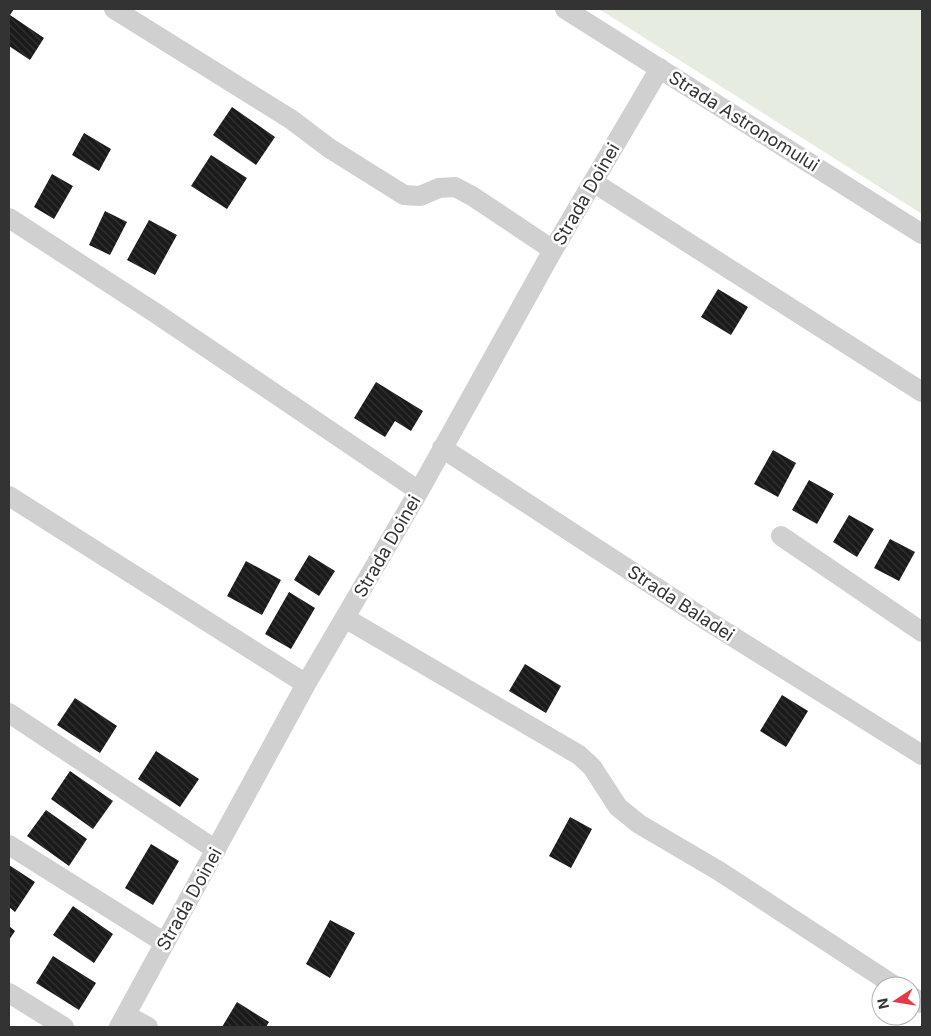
<svg xmlns="http://www.w3.org/2000/svg" width="931" height="1036" font-family="Inter,sans-serif">
	<style>
		.grass { fill: #e6ecdf }
		.building { fill: url(#building-back-hatch) }
		.lines { fill: none; stroke-linecap: round; stroke-linejoin: round }
		.minor { stroke: #d0d0d0; stroke-width: 20 }
		.labels { text-anchor: middle; dominant-baseline: central; stroke-width: 5; stroke-linejoin: round; paint-order: stroke }
		.street-label { font-size: 18px; fill: #333; stroke: #fff }
	</style>
	<defs>
		<pattern id="building-back-hatch" width="6" height="6" patternUnits="userSpaceOnUse" patternTransform="scale(1.25)"><rect width="6" height="6" fill="#1a1a1a"/><path d="M-1 5l2 2M0 0l6 6M5-1l2 2" fill="none" stroke="#333"/></pattern>
	</defs>
	<rect width="100%" height="100%" fill="#fff"/>
	<path class="grass" d="M599 9H922V214Z"/>
	<path class="building" d="M9 9H14L10 15 44 38 30 60 9 46Z
		M232 107 275 137 256 165 213 135Z
		M84 133 111 149 99 171 72 155Z
		M211 155 247 178 227 209 191 186Z
		M52 174 73 186 54 219 34 207Z
		M105 211 127 222 110 255 89 245Z
		M149 220 177 235 155 275 127 260Z
		M718 289 748 307 731 335 701 317Z
		M376 382 423 411 411 431 395 421 385 437 354 418Z
		M773 450 796 463 778 497 754 484Z
		M809 480 834 494 817 524 792 510Z
		M849 515 874 529 857 557 833 542Z
		M890 539 915 552 899 581 874 568Z
		M309 555 335 571 319 596 294 580Z
		M246 561 281 580 262 615 227 596Z
		M289 592 315 608 291 649 265 634Z
		M525 664 561 686 546 713 509 691Z
		M782 695 808 711 786 747 760 731Z
		M75 698 117 726 100 753 57 725Z
		M156 751 199 779 180 807 138 779Z
		M70 771 113 801 93 829 51 799Z
		M46 810 87 839 69 866 27 836Z
		M570 817 592 829 571 868 549 856Z
		M151 844 179 861 153 905 125 888Z
		M9 865 35 882 15 912 9 907Z
		M73 906 113 934 94 963 53 935Z
		M330 920 355 933 330 978 306 964Z
		M9 926 15 931 9 940Z
		M53 956 96 983 79 1010 36 983Z
		M237 1002 269 1022 266 1027H222Z"/>
	<g class="lines">
		<path class="minor" d="M114 9 292 120 329 148 404 195 420 196 439 188 455 187 472 196 553 250
			M565 9 922 234
			M593 182 922 392
			M9 218 154 312 419 491
			M442 448 703 618 922 755
			M9 496 306 684
			M781 536 922 632
			M345 618 579 755 592 767 618 807 639 824 719 871 895 986
			M9 713 216 850
			M9 845 165 943
			M9 993 64 1027
			M911 996 922 1003
			M126 1015 148 1027
			M119 1027 306 684 419 491 553 250 660 68"/>
	</g>
	<g class="labels">
		<g class="street-label">
			<text transform="translate(744 121) rotate(32)">Strada Astronomului</text>
			<text transform="translate(586 194) rotate(-60)">Strada Doinei</text>
			<text transform="translate(387 546) rotate(-60)">Strada Doinei</text>
			<text transform="translate(681 603) rotate(33)">Strada Baladei</text>
			<text transform="translate(189 899) rotate(-61)">Strada Doinei</text>
		</g>
	</g>
	<rect width="931" height="1036" fill="none" stroke="#333333" stroke-width="20"/>
	<g transform="translate(896 1001) rotate(258)"><circle r="24" fill="#ffffff" stroke="#adadad"/>
	<path d="M0-4L9 19L0 12L-9 19Z" fill="#e63946"/>
	<text y="-8" font-size="14" font-weight="bold" text-anchor="middle" fill="#333333">N</text>
	</g>
</svg>
